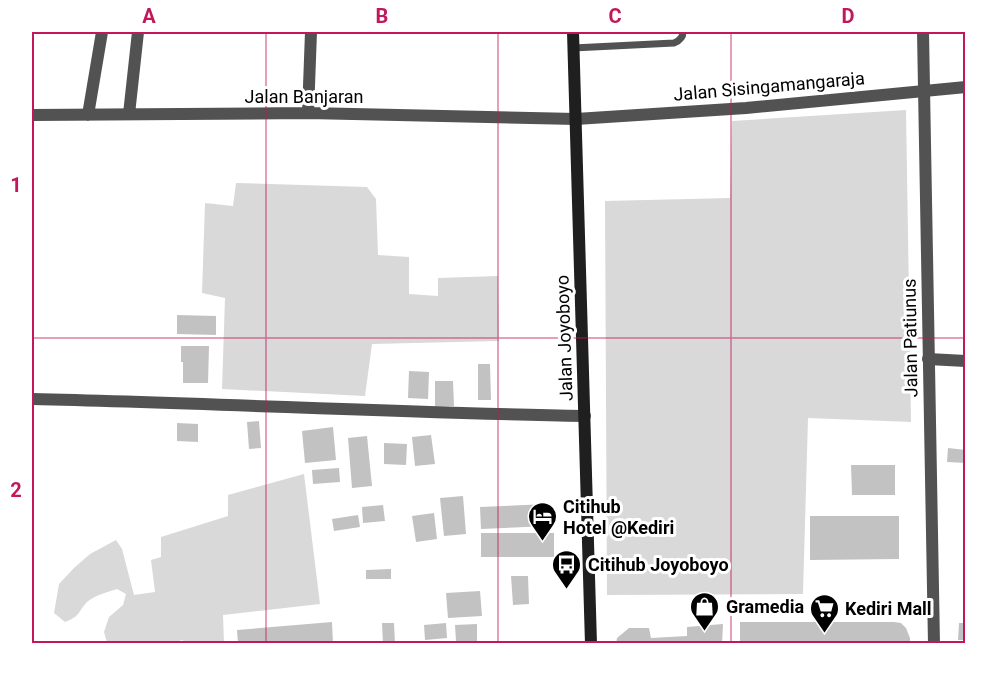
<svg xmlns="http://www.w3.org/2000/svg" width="997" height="675" font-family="Roboto,sans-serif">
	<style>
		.green { fill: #d9d9d9 }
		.building { fill: #c2c2c2 }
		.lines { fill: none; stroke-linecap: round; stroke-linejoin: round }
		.service { stroke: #525252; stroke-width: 7 }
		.minor { stroke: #525252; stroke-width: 12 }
		.tertiary { stroke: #525252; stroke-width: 12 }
		.secondary { stroke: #1f1f1f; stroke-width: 12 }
		.grid { fill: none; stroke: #c2185b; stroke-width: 1.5; stroke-opacity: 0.55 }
		.labels { text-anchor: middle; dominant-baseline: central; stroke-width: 6; stroke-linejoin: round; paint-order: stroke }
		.street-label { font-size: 18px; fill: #000; stroke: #fff }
		.poi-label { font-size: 18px; font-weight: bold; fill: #000; stroke: #fff; text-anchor: start }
		.neatline { fill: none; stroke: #c2185b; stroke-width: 2 }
		.grid-label { font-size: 20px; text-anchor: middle; font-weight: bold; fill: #c2185b }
	</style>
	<rect width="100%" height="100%" fill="#fff"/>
	<path class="green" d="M906 110 911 422 808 418 803 594 607 595 605 201 730 198 732 121Z
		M236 183 367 187 376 199 378 255 409 257V294L438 296V278L498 276 499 341 372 344 365 396 222 389 225 298 202 293 205 203 233 206Z
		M304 474 320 604 223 615 224 644 190 643 181 640 177 644 107 643 104 632 109 617 123 605 126 594 117 589C107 592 93 596 86 603 77 614 80 616 65 622L54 613 59 584 74 568 90 554 116 540 122 549 134 595 155 592 151 560 161 557V537L228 516V495Z"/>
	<path class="building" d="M177 315 216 316V335L177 334Z
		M181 346H209L208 383H183V362H181Z
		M478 364H490L491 400H478Z
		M409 371 429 372 428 399 408 398Z
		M435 381H453L454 406 435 407Z
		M259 421 261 448 249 449 247 422Z
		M177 423 198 424V442L177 441Z
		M333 427 336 460 305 463 302 431Z
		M431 435 435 464 415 466 412 437Z
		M367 436 372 486 352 488 348 438Z
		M384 443 407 444 406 465 384 464Z
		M948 448 966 450V463L947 462Z
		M851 465H895V495H852Z
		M339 468 340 482 313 484 312 470Z
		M463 496 466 534 444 536 440 498Z
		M548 504 549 526 481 529 480 507Z
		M383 505 385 521 363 523 362 507Z
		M434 513 437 539 416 542 412 516Z
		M358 515 360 527 334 531 332 519Z
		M810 516H899V559L810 560Z
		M481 533H554V557H481Z
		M391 569V579H366V570Z
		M511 576H528L529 604 513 605Z
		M480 591 482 616 448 618 446 593Z
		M332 622 333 644H238L237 630Z
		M740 622H894L901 623 906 628 910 638V644H740Z
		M382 623H394L395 644H383Z
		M446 623 447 638 425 640 424 625Z
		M959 623H966V640H958Z
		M477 624V641H456L455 625Z
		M723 624 722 644H616L617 638 629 628H649L651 638 687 636V627Z"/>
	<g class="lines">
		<path class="service" d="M573 48 674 43C679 41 683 38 683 32"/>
		<path class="minor" d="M308 113 311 32
			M129 114 138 32
			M32 115 308 113 576 119 746 108 966 87
			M88 115 102 32
			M928 359 966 361
			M32 399C216 403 400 413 585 416"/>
		<path class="tertiary" d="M923 32 934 644"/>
		<path class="secondary" d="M573 32 591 644"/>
	</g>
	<path class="grid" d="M266 32V644M498 32V644M731 32V644M32 338H966"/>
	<defs>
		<symbol id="hotel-pin" viewBox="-11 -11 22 30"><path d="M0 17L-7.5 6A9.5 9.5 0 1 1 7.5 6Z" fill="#000" stroke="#fff"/><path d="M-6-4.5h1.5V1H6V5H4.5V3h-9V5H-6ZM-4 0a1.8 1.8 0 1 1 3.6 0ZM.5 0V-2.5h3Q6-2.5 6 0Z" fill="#fff"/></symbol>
		<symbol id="bus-pin" viewBox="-11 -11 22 30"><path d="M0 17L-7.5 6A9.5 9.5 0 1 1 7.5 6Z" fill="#000" stroke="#fff"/><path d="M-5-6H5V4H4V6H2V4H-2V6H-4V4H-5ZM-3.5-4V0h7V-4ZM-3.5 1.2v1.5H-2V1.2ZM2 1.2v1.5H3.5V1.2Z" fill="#fff"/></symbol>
		<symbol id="shop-pin" viewBox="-11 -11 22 30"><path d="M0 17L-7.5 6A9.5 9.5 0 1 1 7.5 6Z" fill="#000" stroke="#fff"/><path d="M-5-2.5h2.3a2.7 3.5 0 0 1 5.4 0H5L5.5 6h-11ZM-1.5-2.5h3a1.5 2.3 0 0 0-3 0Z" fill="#fff"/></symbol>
		<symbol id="supermarket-pin" viewBox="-11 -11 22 30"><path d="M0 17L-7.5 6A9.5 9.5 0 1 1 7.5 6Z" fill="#000" stroke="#fff"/><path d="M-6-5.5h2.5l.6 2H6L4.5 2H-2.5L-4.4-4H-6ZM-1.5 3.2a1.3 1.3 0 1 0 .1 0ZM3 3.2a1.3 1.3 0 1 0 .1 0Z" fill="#fff"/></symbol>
	</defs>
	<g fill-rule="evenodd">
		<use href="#hotel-pin" x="526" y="500" width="33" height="45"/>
		<use href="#bus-pin" x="550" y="548" width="33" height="45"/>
		<use href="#shop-pin" x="688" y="590" width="33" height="45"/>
		<use href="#supermarket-pin" x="808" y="592" width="33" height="45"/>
	</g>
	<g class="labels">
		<g class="street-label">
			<text transform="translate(769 86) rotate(-5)">Jalan Sisingamangaraja</text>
			<text x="304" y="96">Jalan Banjaran</text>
			<text transform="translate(564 338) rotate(-92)">Jalan Joyoboyo</text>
			<text transform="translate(910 338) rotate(-91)">Jalan Patiunus</text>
		</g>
		<g class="poi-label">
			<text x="563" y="506">Citihub<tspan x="563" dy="21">Hotel @Kediri</tspan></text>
			<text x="588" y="564">Citihub Joyoboyo</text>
			<text x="726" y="606">Gramedia</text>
			<text x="845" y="608">Kediri Mall</text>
		</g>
	</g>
	<rect width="997" height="675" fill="none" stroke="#ffffff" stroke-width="66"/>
	<rect x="33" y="33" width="931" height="609" class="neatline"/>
	<g class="grid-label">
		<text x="149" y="23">A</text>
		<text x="382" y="23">B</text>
		<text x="615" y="23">C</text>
		<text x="848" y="23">D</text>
		<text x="16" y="192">1</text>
		<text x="16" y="497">2</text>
	</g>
</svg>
